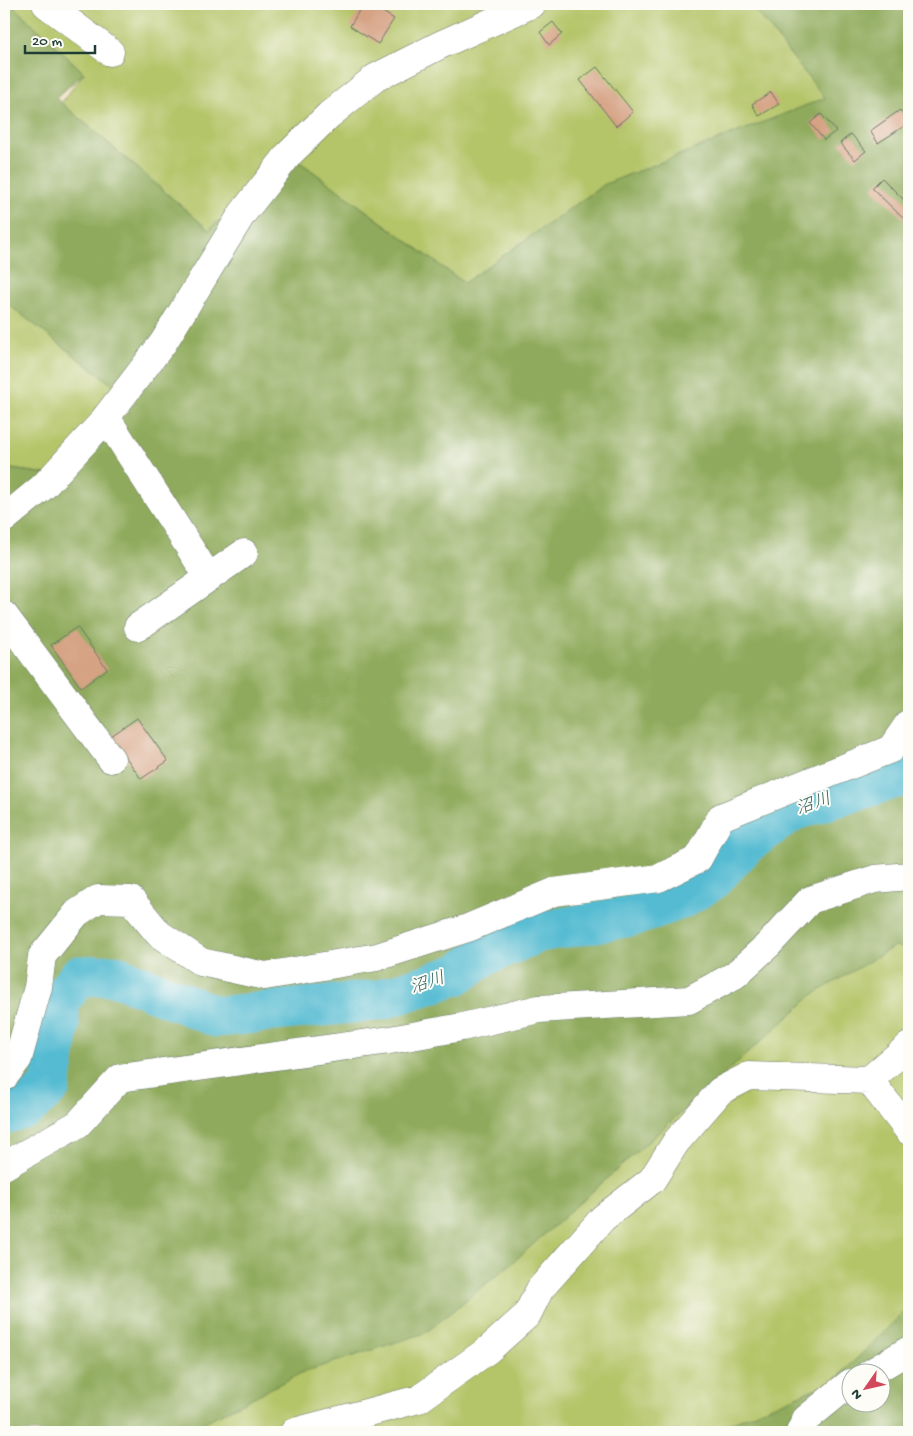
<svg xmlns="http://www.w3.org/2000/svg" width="913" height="1436" font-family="'Gochi Hand','Klee One',sans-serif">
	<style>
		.green { fill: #b4c467; stroke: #6a804e; fill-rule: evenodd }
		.forest { fill: #8faa5c; stroke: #577448; fill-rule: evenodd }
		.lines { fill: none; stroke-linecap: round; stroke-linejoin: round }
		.river { stroke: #54bbd2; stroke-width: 41 }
		.building { fill: #d6a284 }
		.minor-casing { stroke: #687665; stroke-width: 29 }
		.minor { stroke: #fff; stroke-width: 28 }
		.labels { text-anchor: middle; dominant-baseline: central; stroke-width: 4; stroke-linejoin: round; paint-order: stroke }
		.water-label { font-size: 18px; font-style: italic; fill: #2f6363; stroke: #fdfcf7 }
	</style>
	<rect width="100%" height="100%" fill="#fdfcf7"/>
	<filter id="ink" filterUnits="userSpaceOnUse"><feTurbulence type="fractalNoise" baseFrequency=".02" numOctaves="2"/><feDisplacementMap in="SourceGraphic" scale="10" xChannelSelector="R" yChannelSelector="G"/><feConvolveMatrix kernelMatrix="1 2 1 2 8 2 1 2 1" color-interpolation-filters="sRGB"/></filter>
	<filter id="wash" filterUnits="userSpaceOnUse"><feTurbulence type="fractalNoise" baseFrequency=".0096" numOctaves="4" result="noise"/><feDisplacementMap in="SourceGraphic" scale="20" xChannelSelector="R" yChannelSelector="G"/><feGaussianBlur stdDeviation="1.12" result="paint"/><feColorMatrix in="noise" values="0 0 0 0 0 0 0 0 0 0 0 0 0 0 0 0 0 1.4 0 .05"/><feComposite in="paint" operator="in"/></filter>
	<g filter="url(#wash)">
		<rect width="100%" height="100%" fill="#f0dfc0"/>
		<path class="green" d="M11 4H750L826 98 599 189 464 283 300 162 209 230 61 103 84 73Z
			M4 301 129 397 61 476 4 468Z
			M909 937V1432H89L274 1307ZM850 1374H880V1404H850Z"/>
		<path class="forest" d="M4 4H11L84 73 56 98 209 230 289 154 464 283 605 184 825 98 750 4H909V950L895 946 814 994 512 1263 425 1333 303 1372 185 1432H4V468L61 476 106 417 136 403 4 301Z
			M909 1304V1432H708L834 1381 907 1309ZM850 1374H880V1404H850Z"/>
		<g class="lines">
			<path class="river" d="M4 1114 26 1108 50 1087 59 1028V1001L79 976 115 975 217 1017 380 1000 456 975 486 955 539 932 637 915 681 899 711 881 745 845 792 811 909 774"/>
		</g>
		<g id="blocks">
			<path class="building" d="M351 4H370L394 19 378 44 350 26 359 11 349 6Z
				M553 22 562 34 549 45 540 32Z
				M597 67 633 112 616 126 580 80Z
				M771 92 779 104 759 116 752 104Z
				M900 110 909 123 878 143 870 131Z
				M821 114 836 131 824 140 810 123Z
				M851 134 866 151 855 160 840 143Z
				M882 178 909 205V217L906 221 872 188Z
				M77 627 107 669 81 688 51 645Z
				M137 718 168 761 141 779 111 736Z"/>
		</g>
	</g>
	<g filter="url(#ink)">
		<use href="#blocks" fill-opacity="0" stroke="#687665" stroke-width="1"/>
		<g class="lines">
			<defs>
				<path id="minor" d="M46 4 110 52
					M106 417 209 578
					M4 519 44 486 100 425 163 343 242 214 289 154 329 115 375 78 440 45 532 4
					M4 615 111 759
					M138 627 244 553
					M909 1046 869 1080 909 1131
					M4 1077 18 1059 38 987 42 956 77 913 98 899 131 900 159 934 201 962 265 976 377 957 468 928 554 892 659 878 698 859 721 817 891 749 909 723
					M4 1166 78 1124 120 1078 390 1040 462 1027 539 1009 689 1000 735 975 768 945 810 900 875 879 909 876
					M869 1374 909 1350
					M294 1432 419 1399 488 1350 527 1315 540 1289 603 1218 652 1180 676 1142 720 1091 749 1076 869 1080
					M800 1432 806 1419 850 1383"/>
			</defs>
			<use href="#minor" class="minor-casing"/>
			<use href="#minor" class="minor"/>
		</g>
	</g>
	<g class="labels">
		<g class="water-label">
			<text transform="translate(814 805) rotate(-19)">沼川</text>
			<text transform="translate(428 984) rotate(-18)">沼川</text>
		</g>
	</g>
	<rect width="913" height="1436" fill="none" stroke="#fdfcf7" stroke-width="20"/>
	<g transform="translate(866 1388) rotate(236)"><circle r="24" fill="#fdfcf7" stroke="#a4b0a9"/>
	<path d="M0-4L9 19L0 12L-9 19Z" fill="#d1495b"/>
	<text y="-8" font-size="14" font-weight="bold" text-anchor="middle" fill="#1f3d34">N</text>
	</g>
	<path d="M25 45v8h70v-8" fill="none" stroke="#1f3d34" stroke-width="2.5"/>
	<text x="32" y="45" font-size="15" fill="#1f3d34" stroke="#fdfcf7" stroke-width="4" paint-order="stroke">20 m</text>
</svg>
